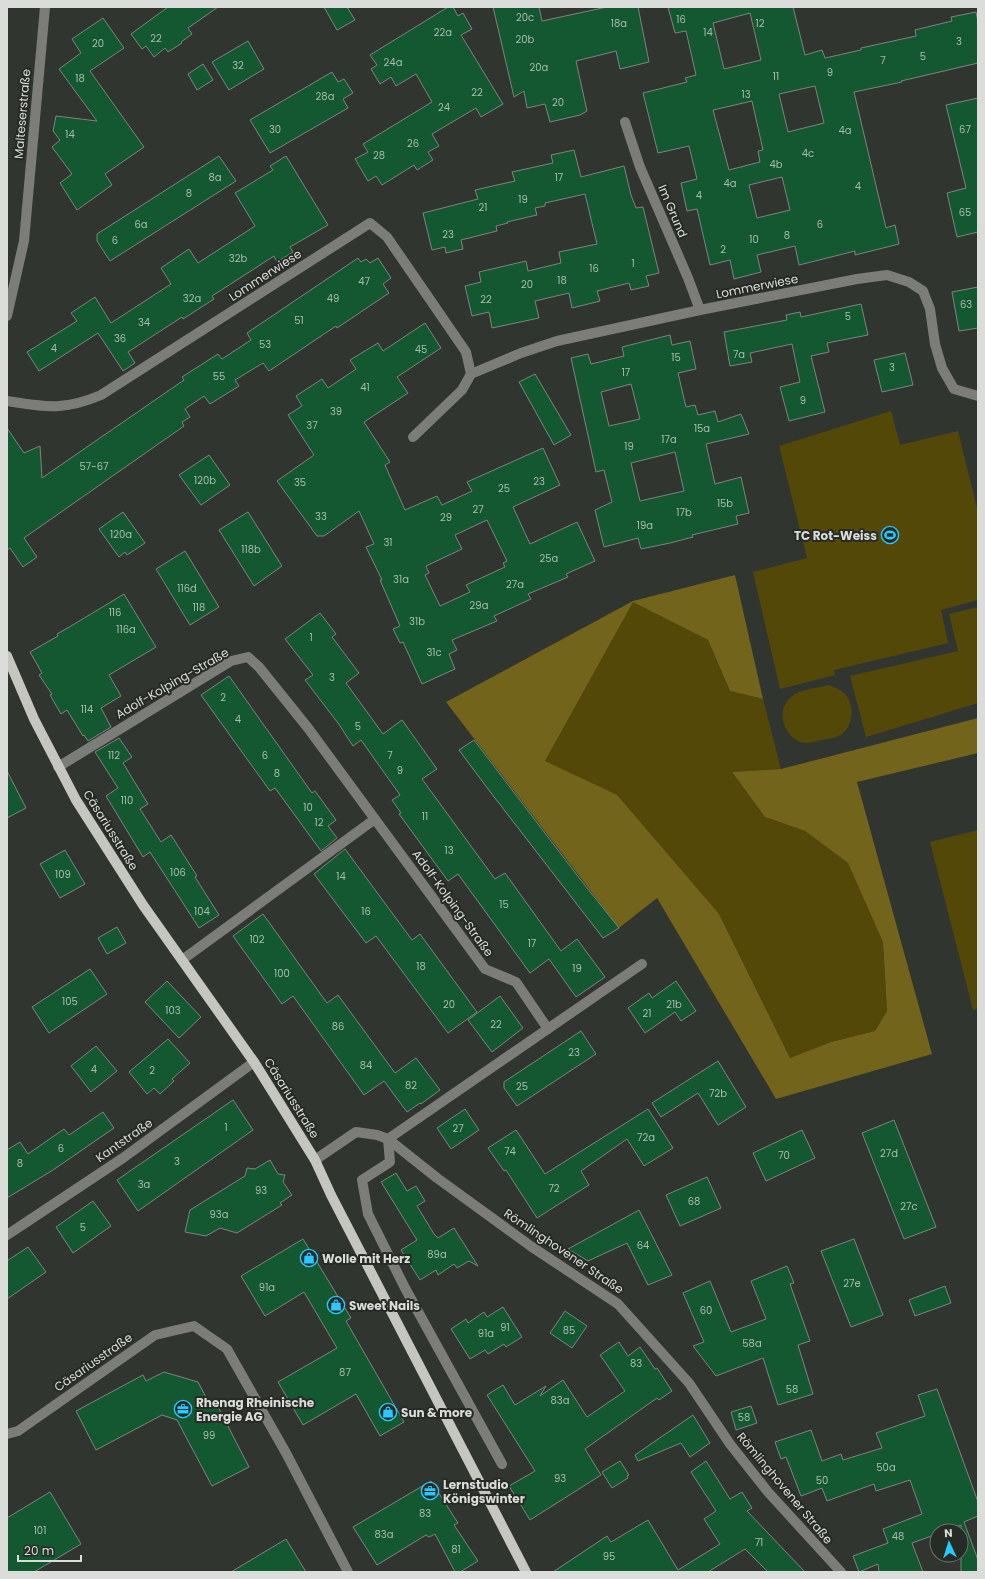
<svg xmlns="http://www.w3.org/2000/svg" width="985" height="1579" font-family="Poppins,sans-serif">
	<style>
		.green { fill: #534808 }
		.forest { fill: #72641a }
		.building { fill: #145831; stroke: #7d847e; fill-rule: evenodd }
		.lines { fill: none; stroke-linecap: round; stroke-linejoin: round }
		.minor { stroke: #7c7d79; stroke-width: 10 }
		.major { stroke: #c5c6bf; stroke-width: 10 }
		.labels { text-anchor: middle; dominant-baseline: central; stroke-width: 4; stroke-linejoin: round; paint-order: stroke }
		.number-label { font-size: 10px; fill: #a8bcaf }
		.street-label { font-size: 12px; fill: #daddd9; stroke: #272b25 }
		.poi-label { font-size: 12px; font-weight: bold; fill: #daddd9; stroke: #272b25; text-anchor: start }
	</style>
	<rect width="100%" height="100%" fill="#31352f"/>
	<path class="green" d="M891 411 900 445 958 431 978 512V600L941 610 948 643 834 670 835 675 780 689 753 572 807 558 779 446Z
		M633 601 708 640 730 691 763 699 781 769 732 772 765 817 805 831 848 863 864 894 883 942 887 1011 875 1031 831 1042 790 1058 719 914 545 761Z
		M978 607V703L866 737 850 676 958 651 949 614Z
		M828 685C834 687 839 689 844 693 855 703 854 725 842 734 836 738 828 739 822 740 814 742 806 745 798 741 780 730 776 706 795 694 804 689 818 688 828 685Z
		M978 830V1009L973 1010 930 842Z"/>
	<path class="forest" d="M735 575 763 699 730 691 708 640 633 602 545 761 617 795 719 914 790 1058 831 1042 875 1031 887 1011 883 942 848 863 805 831 765 817 732 772 781 769 978 718V753L857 782 932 1054 776 1099 657 898 619 928 446 702 633 601Z"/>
	<path class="building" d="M168 7H218L188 28 192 34 181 42 182 43 168 52 165 48 154 57 146 46 142 49 131 34Z
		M324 7H347L355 20 337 30Z
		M448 7H453L458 16 463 13 472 29 461 35 503 104 481 117 476 108 432 134 439 146 428 152 433 160 417 170 414 165 382 185 376 176 368 181 355 159 368 152 363 144 432 102 416 74 396 86 391 77 380 84 371 69 377 65 370 55Z
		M493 7H539L542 21 607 7H638L649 62 620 69 616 51 576 61 587 111 580 115 550 122 545 104 527 108 524 91 514 97Z
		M668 7H793L805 55 822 50 825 58 861 50V48L916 36 915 30 952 21 951 17 976 12 978 22V63L901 81 902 82 854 92 886 228 895 225 899 244 855 255V251L799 265 795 246 757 255 761 272 734 279 730 260 710 265 697 209 687 211 681 183 697 179 689 146 658 153 643 93 687 82 685 78 696 75 686 31 675 33ZM750 13 761 60 724 69 713 23ZM815 86 824 123 788 132 779 94ZM752 101 763 150 758 151 760 162 729 170 713 110ZM782 177 790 210 757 218 749 185Z
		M103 18 124 48 90 71 144 147 105 174 112 185 77 210 60 183 72 174 52 147 60 140 53 131 56 116 97 121 59 69 81 53 72 39Z
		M248 41 264 69 229 90 212 62Z
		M203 64 213 80 197 90 188 74Z
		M332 72 338 82 344 79 353 93 343 99 348 108 270 153 250 120Z
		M978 98V232L957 237 947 193 966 188 946 105Z
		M574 150 581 177 624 166 631 195 636 208 643 207 659 273 646 276 649 286 631 290 629 283 597 291 600 301 572 308 569 293 535 301 539 318 492 328 489 312 472 316 465 286 481 282 479 272 526 261 528 271 561 263 559 252 597 244 585 194 545 203V206L535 208 537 215 507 222 508 223 496 226 497 231 461 240 463 249 446 253 445 247 432 250 423 213 478 199 475 190 515 181 512 172 553 163 551 155Z
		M219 156 236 181 110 261 97 241V234Z
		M286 156 328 225 290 247 293 252 277 262 274 256 212 296 214 299 183 319 182 317 128 352 135 363 123 371 98 333 39 371 27 352 77 321 71 313 95 297 111 323 171 284 161 268 189 249 198 263 255 226 235 193 273 170 270 166Z
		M358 258 361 262 366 259 370 263 378 258 391 278 383 284 389 293 337 328 336 326 269 371 263 363 235 380 239 386 210 404 204 396 185 409 190 417 182 422 184 426 24 538 37 557 23 567 10 548 7 550V428L24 453 40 446 42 478 184 380 182 377 218 354 222 359 251 340 247 333Z
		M978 287V328L959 331 952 292Z
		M861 304 868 335 827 343 829 352 811 356 825 412 789 421 780 387 800 382 792 344 750 353 752 362 730 366 724 332 787 320 786 315 800 312 801 317Z
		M425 323 441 348 397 377 408 393 364 422 390 462 385 465 405 510 437 496 442 505 472 491 467 482 543 448 560 485 513 507 530 544 577 522 595 561 566 574 568 577 528 594 531 599 494 616 497 621 452 640 457 650 449 654 455 669 422 684 403 642 400 643 393 629 400 626 380 580H382L366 547 374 544 359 511 324 536H317L277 481 314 455 288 415 302 406 296 396 322 379 328 388 356 369 350 360 378 343 383 351ZM487 520 507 561 503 563 505 567 466 585 470 592 440 606 425 575 429 573 426 566 462 549 455 535Z
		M670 335 672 345 690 341 696 369 678 373 686 407 695 405 698 415 715 411 718 422 741 414 749 434 706 444 715 484 741 477 749 513 736 516 738 524 692 535 693 537 670 543 641 549 638 538 604 547 595 510 612 502 604 470 596 472 571 358 588 354 591 364 624 356 622 347ZM631 384 640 419 609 426 601 392ZM675 452 684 491 640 501 631 463Z
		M905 353 913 385 882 392 874 360Z
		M535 374 571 435 554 445 519 382Z
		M209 455 230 485 201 505 179 475Z
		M123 512 145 543 127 555 125 552 119 557 99 529Z
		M248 512 282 566 254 586 219 530Z
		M185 551 219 607 190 625 156 569Z
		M124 594 156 647 109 675 121 696 101 708 111 727 88 741 84 735 83 736 67 710 61 714 50 695 52 694 39 675 42 673 30 652 58 636 57 634 71 626Z
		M320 613 336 634 332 637 359 673 346 683 383 734 402 720 437 769 422 779 495 879 505 873 561 951 577 939 605 977 576 997 549 959 530 973 458 874 448 881 399 814 401 813 392 800 400 795 361 740 353 746 338 723 305 680 313 675 285 639Z
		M229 676 312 793 315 791 336 820 328 826 337 838 321 851 275 788 270 791 201 695Z
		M119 738 132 757 123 763 148 804 140 809 161 842 171 835 197 876 195 877 219 915 199 928 150 852 143 857 106 796 118 788 95 752Z
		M474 740 580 879 619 928 603 938 488 789 459 750Z
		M7 771 26 808 7 818Z
		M345 849 412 940 420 934 477 1012 448 1033 376 936 366 943 314 874Z
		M65 850 85 884 60 898 40 864Z
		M263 914 327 1003 338 995 395 1073 416 1058 440 1090 421 1104 420 1103 407 1112 384 1081 364 1095 293 996 282 1004 233 936Z
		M117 927 126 943 107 954 98 938Z
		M90 969 107 994 49 1033 32 1007Z
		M167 981 201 1017 179 1038 145 1002Z
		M676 981 696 1011 681 1021 675 1012 645 1033 628 1008 649 993 652 998Z
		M500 996 523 1028 492 1052 468 1020Z
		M581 1031 596 1054 517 1106 504 1088V1082Z
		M168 1039 190 1063 172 1079 174 1081 160 1094 154 1088 147 1094 129 1072Z
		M96 1046 117 1071 91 1092 71 1066Z
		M718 1061 746 1107 718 1125 698 1093 661 1117 652 1103Z
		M233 1100 253 1130 138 1211 117 1180Z
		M465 1109 479 1130 451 1149 437 1128Z
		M648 1109 673 1148 644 1166 627 1139 581 1171 589 1185 537 1218 506 1170 504 1171 488 1148 516 1130 545 1174Z
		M103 1112 114 1128 53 1170 7 1198V1150L20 1142 28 1154 64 1129 69 1135Z
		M894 1120 936 1227 904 1239 862 1133Z
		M802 1130 815 1158 766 1181 753 1153Z
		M270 1160 278 1174 285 1175 283 1182 292 1195 280 1203 282 1205 237 1233 220 1228 206 1236 185 1232 190 1210 245 1176 247 1168 255 1169Z
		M396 1173 407 1191 416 1186 425 1201 417 1206 434 1234 438 1238 454 1228 478 1266 469 1261 457 1268 454 1264 438 1275 436 1270 420 1280 401 1250 417 1240 381 1182Z
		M707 1177 721 1208 680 1226 666 1195Z
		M93 1201 111 1226 73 1253 56 1227Z
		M639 1210 672 1275 648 1285 627 1243 588 1261 568 1249Z
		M303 1239 351 1318 346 1321 404 1422 380 1436 356 1394 303 1425 278 1382 337 1348 304 1292 265 1316 241 1276Z
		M854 1239 883 1315 851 1327 821 1251Z
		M28 1247 46 1272 7 1299V1261Z
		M787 1266 794 1283 790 1284 810 1341 798 1345 813 1394 778 1405 763 1358 716 1376 693 1346 704 1342 683 1293 710 1281 731 1332 766 1319 751 1281Z
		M945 1286 951 1303 915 1316 909 1300Z
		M503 1307 522 1337 506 1347 504 1344 488 1354 485 1350 470 1359 451 1329 466 1319 468 1323 484 1312 487 1317Z
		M565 1311 587 1326 572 1348 550 1333Z
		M619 1342 628 1356 640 1347 655 1369 657 1368 672 1391 659 1400 657 1398 585 1449 601 1475 530 1520 509 1486 535 1471 487 1395 503 1385 515 1405 546 1386 540 1396 563 1380 587 1417 625 1391 600 1355Z
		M164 1372 198 1382 209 1403 215 1401 249 1467 212 1486 177 1420 162 1415 96 1450 76 1411 143 1375 146 1381Z
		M937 1389 978 1502V1516L964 1522 978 1560V1572H961V1525L945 1531H937V1534L912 1543 923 1572H879L878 1564 859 1572 853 1556 888 1543 883 1529 922 1514 910 1480 876 1491 874 1484 827 1501 822 1488 801 1496 786 1457 781 1459 775 1442 811 1430 822 1461 841 1454 843 1460 882 1448 876 1433 925 1416 918 1395Z
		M751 1406 757 1423 736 1430 731 1412Z
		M693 1415 710 1443 690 1457 681 1443 638 1461 635 1455Z
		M620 1461 629 1475 627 1476 628 1478 612 1488 602 1472Z
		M706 1461 730 1499 742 1492 752 1508 747 1511 805 1572H768L745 1549 708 1572H553L607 1536 611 1542 648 1520 678 1570 720 1544 704 1519 716 1511 691 1472Z
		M431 1481 458 1523 454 1525 478 1561 460 1572H455L435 1534 429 1537 426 1535 377 1565 353 1527Z
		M50 1492 81 1544 34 1572H7V1518Z
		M286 1539 306 1572H231Z"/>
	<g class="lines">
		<path class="minor" d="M625 122 640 167 688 278 700 310
			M7 316 24 241 45 7
			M471 374 521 353 557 341 700 310 857 279 887 275 909 282 923 291 930 309 935 344 942 368 954 389 978 396
			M7 401C45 407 64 411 101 395L370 223 387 237 466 352 471 374 462 390 413 437
			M58 767 231 661 248 657 259 667 308 728 485 969 516 982 548 1029
			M182 960 375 819
			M315 1160 356 1132 377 1135 388 1139 437 1178 532 1247 618 1304 689 1383 730 1444 768 1492 841 1572
			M7 1235 123 1158 254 1062
			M7 1434 18 1431 155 1335 194 1326 227 1349 286 1453 348 1572
			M502 1464 405 1288 368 1214 362 1180 390 1162 388 1139 642 964"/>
		<path class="major" d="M7 656 34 719 76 800 143 905 254 1062 315 1160 331 1195 526 1572"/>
	</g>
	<defs>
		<symbol id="stadium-ring" viewBox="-11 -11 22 22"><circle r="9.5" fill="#272b25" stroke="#29c8ff" stroke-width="1.5"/><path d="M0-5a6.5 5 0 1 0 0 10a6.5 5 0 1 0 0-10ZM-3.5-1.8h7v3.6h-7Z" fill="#29c8ff"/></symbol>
		<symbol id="shop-ring" viewBox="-11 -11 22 22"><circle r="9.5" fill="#272b25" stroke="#29c8ff" stroke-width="1.5"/><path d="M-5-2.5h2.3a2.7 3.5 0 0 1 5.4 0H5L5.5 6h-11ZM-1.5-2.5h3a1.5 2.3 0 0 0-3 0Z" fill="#29c8ff"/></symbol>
		<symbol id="office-ring" viewBox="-11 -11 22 22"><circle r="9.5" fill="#272b25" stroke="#29c8ff" stroke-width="1.5"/><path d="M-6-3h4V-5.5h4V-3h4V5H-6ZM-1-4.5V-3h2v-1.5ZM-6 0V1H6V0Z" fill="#29c8ff"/></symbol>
	</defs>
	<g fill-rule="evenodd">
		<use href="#stadium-ring" x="880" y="525" width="20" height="20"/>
		<use href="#shop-ring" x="299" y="1248" width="20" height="20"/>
		<use href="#shop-ring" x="326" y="1295" width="20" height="20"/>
		<use href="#office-ring" x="173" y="1399" width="20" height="20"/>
		<use href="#shop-ring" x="378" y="1402" width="20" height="20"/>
		<use href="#office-ring" x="420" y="1481" width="20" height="20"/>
	</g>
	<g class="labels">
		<g class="number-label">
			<text x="525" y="17">20c</text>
			<text x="681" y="19">16</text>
			<text x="619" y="23">18a</text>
			<text x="760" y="23">12</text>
			<text x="443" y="32">22a</text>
			<text x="708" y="32">14</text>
			<text x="156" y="38">22</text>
			<text x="525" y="39">20b</text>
			<text x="959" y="41">3</text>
			<text x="98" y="43">20</text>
			<text x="923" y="56">5</text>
			<text x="883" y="60">7</text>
			<text x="393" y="62">24a</text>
			<text x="238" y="65">32</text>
			<text x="539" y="67">20a</text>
			<text x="830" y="72">9</text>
			<text x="776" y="76">11</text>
			<text x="80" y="78">18</text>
			<text x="477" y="92">22</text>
			<text x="746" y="94">13</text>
			<text x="325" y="96">28a</text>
			<text x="558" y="102">20</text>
			<text x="444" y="107">24</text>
			<text x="275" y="129">30</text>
			<text x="965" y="129">67</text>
			<text x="845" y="130">4a</text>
			<text x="70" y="134">14</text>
			<text x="413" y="143">26</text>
			<text x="808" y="153">4c</text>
			<text x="379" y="155">28</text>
			<text x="776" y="164">4b</text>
			<text x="215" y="177">8a</text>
			<text x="559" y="177">17</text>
			<text x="730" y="183">4a</text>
			<text x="858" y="186">4</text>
			<text x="189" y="193">8</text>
			<text x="699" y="195">4</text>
			<text x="523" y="199">19</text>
			<text x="483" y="207">21</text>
			<text x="965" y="212">65</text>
			<text x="141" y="224">6a</text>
			<text x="820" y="224">6</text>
			<text x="448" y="234">23</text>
			<text x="787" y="235">8</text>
			<text x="754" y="239">10</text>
			<text x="115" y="240">6</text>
			<text x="723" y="249">2</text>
			<text x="238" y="258">32b</text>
			<text x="633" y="263">1</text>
			<text x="594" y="268">16</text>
			<text x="562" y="280">18</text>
			<text x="364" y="281">47</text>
			<text x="527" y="284">20</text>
			<text x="192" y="298">32a</text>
			<text x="333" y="298">49</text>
			<text x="486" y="299">22</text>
			<text x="966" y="304">63</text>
			<text x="848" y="316">5</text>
			<text x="299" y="320">51</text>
			<text x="144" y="322">34</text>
			<text x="120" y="338">36</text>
			<text x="265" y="344">53</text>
			<text x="54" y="348">4</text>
			<text x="421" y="349">45</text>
			<text x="739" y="354">7a</text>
			<text x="676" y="357">15</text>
			<text x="892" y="367">3</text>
			<text x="626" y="372">17</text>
			<text x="219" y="376">55</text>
			<text x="365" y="387">41</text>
			<text x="803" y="400">9</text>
			<text x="336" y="411">39</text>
			<text x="312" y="425">37</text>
			<text x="702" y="428">15a</text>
			<text x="669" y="439">17a</text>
			<text x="629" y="446">19</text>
			<text x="94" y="466">57-67</text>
			<text x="205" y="480">120b</text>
			<text x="539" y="481">23</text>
			<text x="300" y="482">35</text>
			<text x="504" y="488">25</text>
			<text x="725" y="503">15b</text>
			<text x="478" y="509">27</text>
			<text x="684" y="512">17b</text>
			<text x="321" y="516">33</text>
			<text x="446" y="517">29</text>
			<text x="645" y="525">19a</text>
			<text x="121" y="534">120a</text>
			<text x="388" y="542">31</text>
			<text x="251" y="549">118b</text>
			<text x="549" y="558">25a</text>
			<text x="401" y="579">31a</text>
			<text x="515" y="584">27a</text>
			<text x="187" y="588">116d</text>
			<text x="479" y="605">29a</text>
			<text x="199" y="607">118</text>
			<text x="115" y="612">116</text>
			<text x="417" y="621">31b</text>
			<text x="126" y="629">116a</text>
			<text x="311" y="637">1</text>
			<text x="434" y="652">31c</text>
			<text x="332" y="677">3</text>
			<text x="223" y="697">2</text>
			<text x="87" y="709">114</text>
			<text x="238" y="719">4</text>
			<text x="358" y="726">5</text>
			<text x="114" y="755">112</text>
			<text x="265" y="755">6</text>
			<text x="390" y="755">7</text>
			<text x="400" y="770">9</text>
			<text x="277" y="773">8</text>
			<text x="127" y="800">110</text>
			<text x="308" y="807">10</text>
			<text x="425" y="816">11</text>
			<text x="319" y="822">12</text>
			<text x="449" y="850">13</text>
			<text x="178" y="872">106</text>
			<text x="63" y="874">109</text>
			<text x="341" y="876">14</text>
			<text x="504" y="904">15</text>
			<text x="202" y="911">104</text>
			<text x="366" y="911">16</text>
			<text x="257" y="939">102</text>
			<text x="532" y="943">17</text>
			<text x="421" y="966">18</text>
			<text x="577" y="968">19</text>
			<text x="282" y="973">100</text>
			<text x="70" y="1001">105</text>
			<text x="449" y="1004">20</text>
			<text x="674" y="1004">21b</text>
			<text x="173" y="1010">103</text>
			<text x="647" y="1013">21</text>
			<text x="496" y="1024">22</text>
			<text x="338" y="1026">86</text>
			<text x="574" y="1052">23</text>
			<text x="366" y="1065">84</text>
			<text x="94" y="1069">4</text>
			<text x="152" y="1070">2</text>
			<text x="411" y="1085">82</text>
			<text x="522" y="1086">25</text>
			<text x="718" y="1093">72b</text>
			<text x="226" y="1127">1</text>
			<text x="458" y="1128">27</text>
			<text x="646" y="1137">72a</text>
			<text x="61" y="1148">6</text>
			<text x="510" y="1151">74</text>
			<text x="889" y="1153">27d</text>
			<text x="784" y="1155">70</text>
			<text x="177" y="1161">3</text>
			<text x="20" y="1163">8</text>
			<text x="144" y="1184">3a</text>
			<text x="554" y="1188">72</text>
			<text x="261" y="1190">93</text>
			<text x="694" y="1201">68</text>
			<text x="909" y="1206">27c</text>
			<text x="219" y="1214">93a</text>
			<text x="83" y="1227">5</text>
			<text x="643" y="1245">64</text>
			<text x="437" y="1254">89a</text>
			<text x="852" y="1283">27e</text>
			<text x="267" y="1287">91a</text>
			<text x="706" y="1310">60</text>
			<text x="505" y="1327">91</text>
			<text x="569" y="1330">85</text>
			<text x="486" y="1333">91a</text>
			<text x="752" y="1343">58a</text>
			<text x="636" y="1363">83</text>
			<text x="345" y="1372">87</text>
			<text x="792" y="1389">58</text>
			<text x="560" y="1400">83a</text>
			<text x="744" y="1417">58</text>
			<text x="209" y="1435">99</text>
			<text x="886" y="1467">50a</text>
			<text x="560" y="1478">93</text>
			<text x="822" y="1480">50</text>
			<text x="425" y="1513">83</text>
			<text x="40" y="1530">101</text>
			<text x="384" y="1534">83a</text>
			<text x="898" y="1536">48</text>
			<text x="759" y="1542">71</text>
			<text x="456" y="1549">81</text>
			<text x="609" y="1556">95</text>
		</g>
		<g class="street-label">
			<text transform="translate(22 114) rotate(-85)">Malteserstraße</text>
			<text transform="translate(673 211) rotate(67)">Im Grund</text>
			<text transform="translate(265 275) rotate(-33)">Lommerwiese</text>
			<text transform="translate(757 286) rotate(-11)">Lommerwiese</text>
			<text transform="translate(172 683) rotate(-30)">Adolf-Kolping-Straße</text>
			<text transform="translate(111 830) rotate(58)">Cäsariusstraße</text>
			<text transform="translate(453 903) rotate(54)">Adolf-Kolping-Straße</text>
			<text transform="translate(292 1098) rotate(58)">Cäsariusstraße</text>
			<text transform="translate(124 1140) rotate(-35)">Kantstraße</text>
			<text transform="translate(564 1251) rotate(34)">Römlinghovener Straße</text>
			<text transform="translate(93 1362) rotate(-35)">Cäsariusstraße</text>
			<text transform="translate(785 1488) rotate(50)">Römlinghovener Straße</text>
		</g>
		<g class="poi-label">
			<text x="877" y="535" text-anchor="end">TC Rot-Weiss</text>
			<text x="322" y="1258">Wolle mit Herz</text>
			<text x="349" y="1305">Sweet Nails</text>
			<text x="196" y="1402">Rhenag Rheinische<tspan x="196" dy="14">Energie AG</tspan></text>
			<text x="401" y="1412">Sun &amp; more</text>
			<text x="443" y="1484">Lernstudio<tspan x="443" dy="14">Königswinter</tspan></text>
		</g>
	</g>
	<rect width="985" height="1579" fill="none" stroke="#daddd9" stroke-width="16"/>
	<g transform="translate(949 1543) rotate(356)"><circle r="19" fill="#272b25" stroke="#6f726d"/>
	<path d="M0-3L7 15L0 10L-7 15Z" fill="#29c8ff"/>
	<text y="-6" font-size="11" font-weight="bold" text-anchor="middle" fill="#daddd9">N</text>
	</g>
	<path d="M18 1555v6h63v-6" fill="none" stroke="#daddd9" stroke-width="2"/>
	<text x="24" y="1555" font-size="12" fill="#daddd9" stroke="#272b25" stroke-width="3" paint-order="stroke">20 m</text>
</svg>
